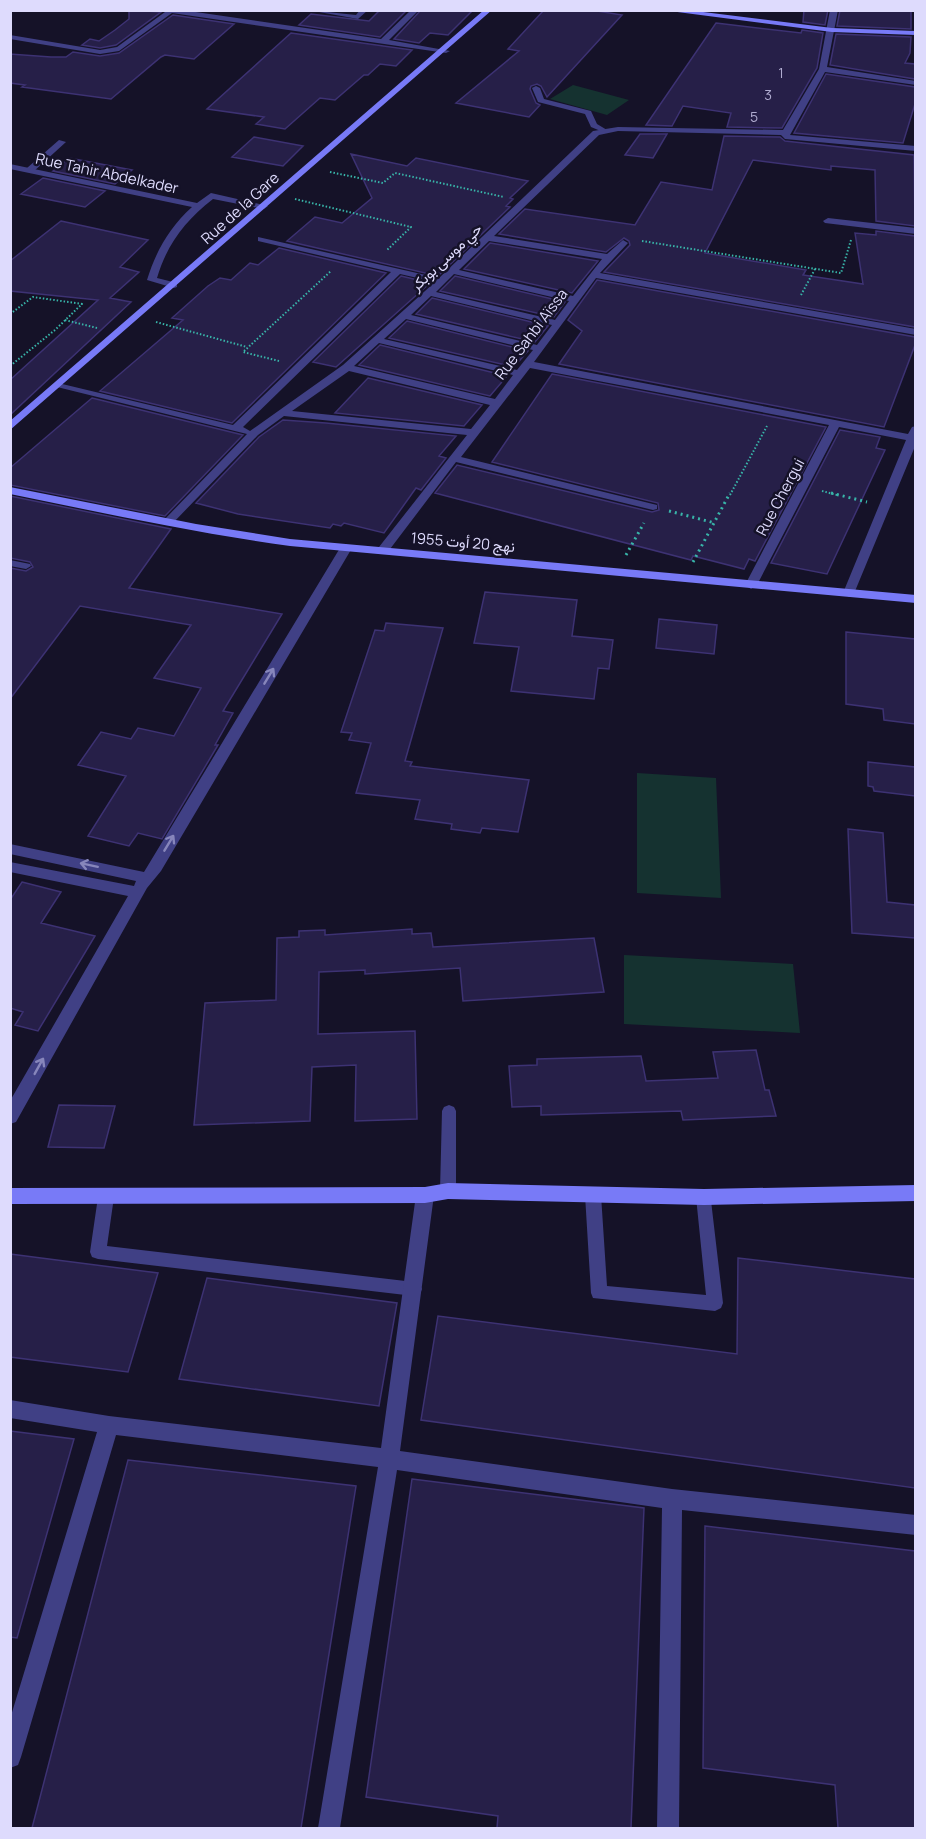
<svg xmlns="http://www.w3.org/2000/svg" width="926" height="1839" font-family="Manrope,Vazirmatn,sans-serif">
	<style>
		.green { fill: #153230 }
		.building { fill: #261f48; stroke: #3d3273; stroke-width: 1.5 }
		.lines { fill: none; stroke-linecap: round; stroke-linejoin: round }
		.path-far1 { stroke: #38b5a9; stroke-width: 2; stroke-dasharray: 1.5 2; stroke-linecap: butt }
		.path { stroke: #38b5a9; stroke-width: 3; stroke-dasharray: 2 4; stroke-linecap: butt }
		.lane { fill: #404085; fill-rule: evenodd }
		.street { fill: #404085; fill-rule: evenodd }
		.secondary { fill: #787af7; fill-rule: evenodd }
		.oneway { stroke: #8786bb }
		.labels { text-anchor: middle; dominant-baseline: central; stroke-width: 5; stroke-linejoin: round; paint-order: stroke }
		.far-number-label { font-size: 14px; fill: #b0acd0 }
		.far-street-label { font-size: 15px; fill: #dedbfd; stroke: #151228 }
	</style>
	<rect width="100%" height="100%" fill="#151228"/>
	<path class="green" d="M573 85 629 100 607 115 550 99Z
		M637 773 716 778 721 898 637 893Z
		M624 955 793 964 800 1033 624 1024Z"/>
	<path class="building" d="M129 10 161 12 116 45 100 48 82 45 90 39 99 41 115 30 129 19Z
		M380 10H407L380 37 299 25 311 14 369 21Z
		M421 10H473L448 35 430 33 419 43 394 39Z
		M544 10H591L622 15 547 97 541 86 537 84 531 86 530 89 536 103 540 105 529 117 456 103 519 51 508 49Z
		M804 10H828L825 25 803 22Z
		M840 10H911V29L837 26Z
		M173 15 234 24 194 59 165 55 161 57 111 99 22 87 25 85 10 83V54L51 57H66L73 52 100 56 119 53Z
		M716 23 801 33 802 30 823 33 817 68 782 128 727 127 731 113 683 106 672 126 646 125Z
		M291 33 412 50 396 66 380 64 368 75H364L335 100 320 98 285 129 256 124 264 117 207 109Z
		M836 34 911 37 910 53 905 63 915 64V79L830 65Z
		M826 74 915 87V104L903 143 794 133Z
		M640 134H667L653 158 625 155Z
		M724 136 780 137 785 141 914 155 915 226 876 221 875 170 831 166V170L753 160 705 253 806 270 803 275 863 284 855 233 876 235V231L915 236V327L604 272 630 245 629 241 624 238 606 252 499 234 525 209 635 225 661 182 712 190Z
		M254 137 303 146 283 166 232 157Z
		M351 154 407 166 416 158 528 181 510 198 513 199 506 206 510 207 438 276 287 241 315 217 342 223 372 198Z
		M69 158 132 170 115 184 53 171Z
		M43 178 105 191 85 207 21 194Z
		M61 221 148 240 120 267 139 272 110 298 131 302 10 415V380L98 300 10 291V261Z
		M490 243 598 261 572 293 464 269Z
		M279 248 386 273 232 423 100 391 183 320 172 318 208 286 220 278 231 280 250 263 258 265Z
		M401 276 430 283 336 367 313 362Z
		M455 276 565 302 554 317 440 291Z
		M597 280 915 337V345L884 427 559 364 582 331 568 320Z
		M432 298 548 326 535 342 416 314Z
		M407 321 528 351 514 367 389 338Z
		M380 345 507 376 490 396 359 365Z
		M552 374 826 427 755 561 749 559 744 569 693 556 691 560 435 493 457 465 652 512 659 510 658 503 492 462Z
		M368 378 482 405 464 426 335 413Z
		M92 398 243 435 165 516 10 485V468Z
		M283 420 326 423 456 436 439 456 446 458 421 490 416 488 384 533 344 523 341 526 333 524 330 528 238 514 196 503 259 437Z
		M840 430 880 437 876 448 885 450 827 574 771 563Z
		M10 496 171 529 129 588 282 614 223 711 233 713 215 745H218L162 839 138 833 129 846 88 836 126 776 78 765 101 732 131 739 138 728 174 736 201 688 154 678 191 625 80 606 10 699V568L26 571 33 567 30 562 10 558Z
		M485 592 577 600 572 636 613 640 609 669 598 668 594 699 511 691 519 647 474 643Z
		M659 619 717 625 714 654 656 648Z
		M386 623 443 628 405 761 412 762 410 766 529 780 518 832 482 828 480 833 451 829 452 824 415 819 420 800 356 793 371 743 349 740 352 733 341 732 375 630 384 631Z
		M846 632 915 639V724L884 720 883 709 846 704Z
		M868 762 915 767V796L874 791 873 787 868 786Z
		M848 829 883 833 887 902 915 905V938L852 933Z
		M22 882 61 892 41 923 95 936 38 1031 15 1025 23 1012 10 1008V900Z
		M412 929V934L431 933 433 947 594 938 604 992 463 1001 460 968 365 974V970L319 972 318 1034 415 1031 417 1119 355 1121 356 1065 312 1067 310 1121 194 1125 205 1003 276 1000 277 938 299 937V931L325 930V935Z
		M756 1050 765 1090H769L776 1116 683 1120 681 1111 541 1115V1106L512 1107 509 1066 537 1065V1059L641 1056 646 1081 718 1078 713 1052Z
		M59 1105 115 1106 104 1148 48 1147Z
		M10 1254 158 1273 128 1372 10 1357Z
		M738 1258 915 1279V1488L421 1420 438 1316 737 1354Z
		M207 1278 397 1303 379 1406 179 1379Z
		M10 1431 74 1439 17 1638 10 1637Z
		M128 1460 356 1486 301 1828H32Z
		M412 1479 644 1508 631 1828H497L498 1816 366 1797Z
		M705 1526 915 1551V1828H838L835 1785 703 1768Z"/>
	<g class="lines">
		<path class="path-far1" d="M330 172 383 183 395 173 504 197
			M295 199 411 227 386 251
			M642 241 841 273 851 240
			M801 295 815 269
			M10 314 33 297 82 304 55 330 10 366
			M65 320 97 328
			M156 322 247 347
			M279 361 243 352 331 271
			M822 491 837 495
			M730 495 767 426"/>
		<path class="path" d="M831 493 867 502
			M669 511 715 523
			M626 555 644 523
			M693 562 730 493"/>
		<path class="lane" d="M536 86 540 88 544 99 591 111 597 124 607 130 603 132 591 127 585 114 538 102 532 88Z
			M59 140 66 142 33 172H27V168Z
			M10 560 30 564 31 566 26 569 10 566Z
			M449 1105 454 1107 456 1111V1191L454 1196 448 1198 442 1196 440 1191 442 1111 444 1107Z
			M593 1188 599 1190 601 1195 607 1286 706 1295 696 1197 698 1192 704 1190 710 1192 723 1303 721 1308 715 1311 593 1298 591 1293 585 1195 587 1190Z
			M106 1190 112 1192 114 1197 107 1246 414 1282 420 1284 422 1289 420 1294 414 1296 98 1259 92 1257 90 1252 98 1197 100 1192Z"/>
		<path class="street" d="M161 10H182L381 39 411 10H419L389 40 450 51 446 53 172 13 119 51 100 54 10 39V35L100 50 117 47 165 12Z
			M308 10 356 15 360 10H368L358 19Z
			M830 10H838L827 67 916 81V85L825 72 790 135 916 146V151L785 139 781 135 618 131 599 135 494 236 607 254 623 240 628 243 600 273 916 329V335L596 278 534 362 908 434 912 427 916 426V444L853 596 849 597 843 593 906 440 839 427 757 585 751 589 745 585 829 425 530 368 461 457 657 505V509L653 510 456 462 387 553 383 554 377 550 379 547 467 435 284 416 258 435 172 524 168 525 162 522 164 520 247 434 53 386 58 383 233 425 391 272 258 241V237L439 278 593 131 618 127 783 130 819 69ZM489 241 602 259 573 296 459 270ZM400 274 435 282 343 365 250 431 243 427ZM454 274 569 301 555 320 436 292ZM431 296 552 325 537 345 411 315ZM406 319 533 350 517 370 384 339ZM379 343 513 375 495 399 354 366ZM349 371 490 405 471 429 292 411Z
			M10 164 197 203 211 193 268 206 264 209 213 199C185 221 167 244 157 278L177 283V287L174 288 147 280C156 251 169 228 192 207L10 169Z
			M828 218 916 228V234L825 223 823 221Z
			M346 544 352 548 161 871 147 888 16 1122 10 1124V1101L128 896 10 872V862L134 886 136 881 10 854V844L144 872 340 548Z
			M425 1187 431 1190 434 1195 400 1451 672 1489 916 1515V1535L682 1510 679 1828H657L662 1508 397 1470 340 1828H318L378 1467 116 1435 21 1757 18 1765 10 1768V1719L97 1432 10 1418V1400L109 1416 381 1448 416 1195 419 1190Z"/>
		<path class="secondary" d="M484 10H492L10 430V421Z
			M662 10H687L832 28 916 31V35L832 32Z
			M10 487 196 524 290 539 916 595V603L290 546C196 533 103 513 10 494Z
			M448 1183 704 1189 916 1185V1201L704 1205 448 1199 425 1203 10 1204V1188L425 1187Z"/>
	</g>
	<defs><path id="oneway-shaft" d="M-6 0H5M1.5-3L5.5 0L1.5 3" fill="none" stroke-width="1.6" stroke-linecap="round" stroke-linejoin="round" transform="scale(1.5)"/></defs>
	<g class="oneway">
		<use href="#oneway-shaft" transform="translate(269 676) rotate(-59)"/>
		<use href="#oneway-shaft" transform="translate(169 843) rotate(-59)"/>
		<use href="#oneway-shaft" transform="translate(89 865) rotate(-168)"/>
		<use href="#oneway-shaft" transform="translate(39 1066) rotate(-61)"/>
	</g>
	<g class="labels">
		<g class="far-number-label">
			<text x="781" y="72">1</text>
			<text x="768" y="94">3</text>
			<text x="754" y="116">5</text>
		</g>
		<g class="far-street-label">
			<text transform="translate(107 173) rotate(12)">Rue Tahir Abdelkader</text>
			<text transform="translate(240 208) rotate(-42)">Rue de la Gare</text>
			<text transform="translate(446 257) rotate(-43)">حي موسى بوبكر</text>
			<text transform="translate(531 334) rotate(-53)">Rue Sahbi Aïssa</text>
			<text transform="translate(780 497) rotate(-62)">Rue Chergui</text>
			<text transform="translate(463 542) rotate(5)">نهج 20 أوت 1955</text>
		</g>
	</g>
	<rect width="926" height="1839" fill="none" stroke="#dedbfd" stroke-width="24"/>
</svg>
